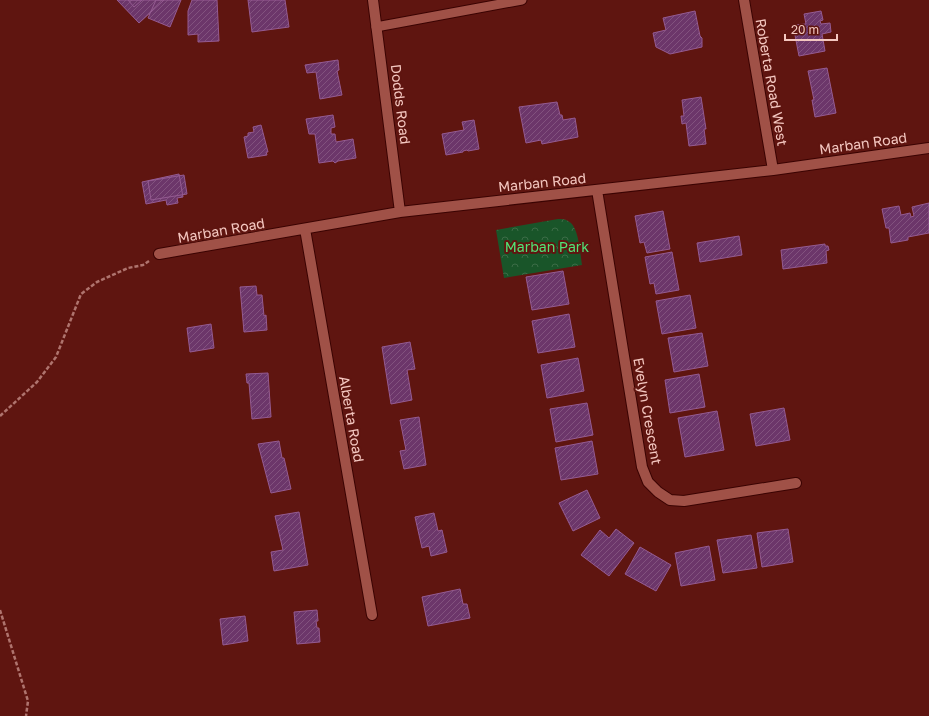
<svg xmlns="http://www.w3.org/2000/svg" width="929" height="716" font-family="'Golos Text',sans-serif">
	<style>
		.park { fill: url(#park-crowns) }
		.building { fill: url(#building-hatch); stroke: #955b92 }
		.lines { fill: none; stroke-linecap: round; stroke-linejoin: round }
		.service-casing { stroke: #3a0302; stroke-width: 11 }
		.minor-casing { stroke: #3a0302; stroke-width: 12 }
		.path { stroke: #af746e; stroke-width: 2.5; stroke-dasharray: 4 2; stroke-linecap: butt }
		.service { stroke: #a05147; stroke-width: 9 }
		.minor { stroke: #a05147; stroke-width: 10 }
		.labels { text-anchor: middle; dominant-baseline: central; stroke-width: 4; stroke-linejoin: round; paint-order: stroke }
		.street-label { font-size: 14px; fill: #f4c7c0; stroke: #5f1510 }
		.park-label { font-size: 14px; fill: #50e477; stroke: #5f1510 }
	</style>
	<defs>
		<pattern id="park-crowns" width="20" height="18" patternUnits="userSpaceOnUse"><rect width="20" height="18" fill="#195529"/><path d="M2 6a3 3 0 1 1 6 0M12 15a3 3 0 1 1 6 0" fill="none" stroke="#3b6c46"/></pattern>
		<pattern id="building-hatch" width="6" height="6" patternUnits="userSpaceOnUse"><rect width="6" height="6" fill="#6c366a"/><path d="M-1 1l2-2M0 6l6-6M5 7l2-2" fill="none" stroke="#82527e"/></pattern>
	</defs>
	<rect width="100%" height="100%" fill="#5f1510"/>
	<path class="park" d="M558 219C561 219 565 219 568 221 579 226 580 253 582 265L504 278 496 230Z"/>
	<path class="building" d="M117 0H164L139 23Z
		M128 0H142L134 7Z
		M156 0H181L170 27 148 18Z
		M192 0H217L219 41 198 42V34L188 35V11Z
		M248 0H285L289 27 252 32Z
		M695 11 700 36 702 38V47L670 54 656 47 653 33 666 30 663 18Z
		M821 11 823 20 820 21 821 24 830 23 831 32 822 34 825 51 799 56 793 25 806 24 804 14Z
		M338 60 339 70 337 71 342 95 320 99 316 72 307 73 305 65Z
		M827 68 836 113 815 117 812 100H814L808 71Z
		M701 97 706 129H704L706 144 689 146 686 123 682 124 681 116H684L682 100Z
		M557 102 560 115H562L563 120 575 118 578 137 542 144 541 140 526 143 519 107Z
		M333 115 335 127 331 128V134H335L336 142 353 139 356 158 338 161 335 163 333 161 319 163 315 134H309L306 119Z
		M474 120 479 149 468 151 467 150 463 151V152L446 155 442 134 464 130 462 122Z
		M261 125 268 152H266L267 155 248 158 244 137 248 136V133L254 132 253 127Z
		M179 174 183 197 177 198 178 203 167 205 166 200 146 204 142 182Z
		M184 175 187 194 151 200 148 181Z
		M929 203V233L908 237V240L891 243 889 228H886L882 209 899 206 901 215 910 213 911 217 914 216 912 207Z
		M663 211 670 249 647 253 644 242 640 243 635 216Z
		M739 236 742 255 700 262 697 243Z
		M825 244V246H828L829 250 826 251 827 263 783 269 781 250Z
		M672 252 679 290 656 294 654 283 650 284 645 257Z
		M563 271 569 304 532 310 526 277Z
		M256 286 257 295H262L264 316 266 315 267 330 244 332 240 287Z
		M690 295 696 328 662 334 656 301Z
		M569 314 575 347 538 353 532 321Z
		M211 324 214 348 190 352 187 328Z
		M702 333 708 366 674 372 668 338Z
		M410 342 415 369 407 370 412 400 391 404 382 347Z
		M578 358 584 391 547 398 541 365Z
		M268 373 271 417 252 419 249 383H247L246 374Z
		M699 374 705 407 670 413 665 380Z
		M587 403 593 435 556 442 550 409Z
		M784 408 790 440 756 446 750 414Z
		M717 411 724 450 685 457 678 418Z
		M419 417 426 465 404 469 400 451 406 450 400 420Z
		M279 441 282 458H284L291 489 271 493 258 444Z
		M592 441 598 474 561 480 555 448Z
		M587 490 600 518 573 531 559 503Z
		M299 512 308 565 274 571 271 552 283 550 275 516Z
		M434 513 438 531 442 530 447 552 431 556 429 546 422 548 415 517Z
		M616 529 634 543 609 576 581 555 600 530 609 538Z
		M788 529 793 562 762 567 757 533Z
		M751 535 757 568 723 573 717 540Z
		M709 546 715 580 681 586 675 553Z
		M640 547 671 565 656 591 625 574Z
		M460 589 463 604H467L470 618 428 626 422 597Z
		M317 610 318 621H316L317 628H319L320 642 297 644 294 612Z
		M245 616 248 641 223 645 220 619Z"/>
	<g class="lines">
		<defs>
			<path id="service" d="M376 27 522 0"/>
			<path id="minor" d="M373 0 400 212
				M744 0 773 170
				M597 190 642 467 648 482 658 492 670 500 684 501 796 483
				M305 229 372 615
				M159 254 400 212 773 170 929 148"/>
		</defs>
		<use href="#service" class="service-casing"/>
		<use href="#minor" class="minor-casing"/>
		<path class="path" d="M0 416 37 382 56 357 81 294 97 282 128 268 143 265 149 261
			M0 610 28 701 26 716"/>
		<use href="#service" class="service"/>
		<use href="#minor" class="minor"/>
	</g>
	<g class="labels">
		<g class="street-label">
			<text transform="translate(772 82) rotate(80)">Roberta Road West</text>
			<text transform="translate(401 104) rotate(83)">Dodds Road</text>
			<text transform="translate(863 143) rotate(-8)">Marban Road</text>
			<text transform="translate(542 182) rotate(-6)">Marban Road</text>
			<text transform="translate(221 230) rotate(-10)">Marban Road</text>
			<text transform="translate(648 411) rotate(80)">Evelyn Crescent</text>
			<text transform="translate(352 419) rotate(80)">Alberta Road</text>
		</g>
		<g class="park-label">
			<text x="547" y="246">Marban Park</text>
		</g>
	</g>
	<path d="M785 34v6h52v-6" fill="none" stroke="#f4c7c0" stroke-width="2"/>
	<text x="791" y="34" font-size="12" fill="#f4c7c0" stroke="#5f1510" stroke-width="3" paint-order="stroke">20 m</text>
</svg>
